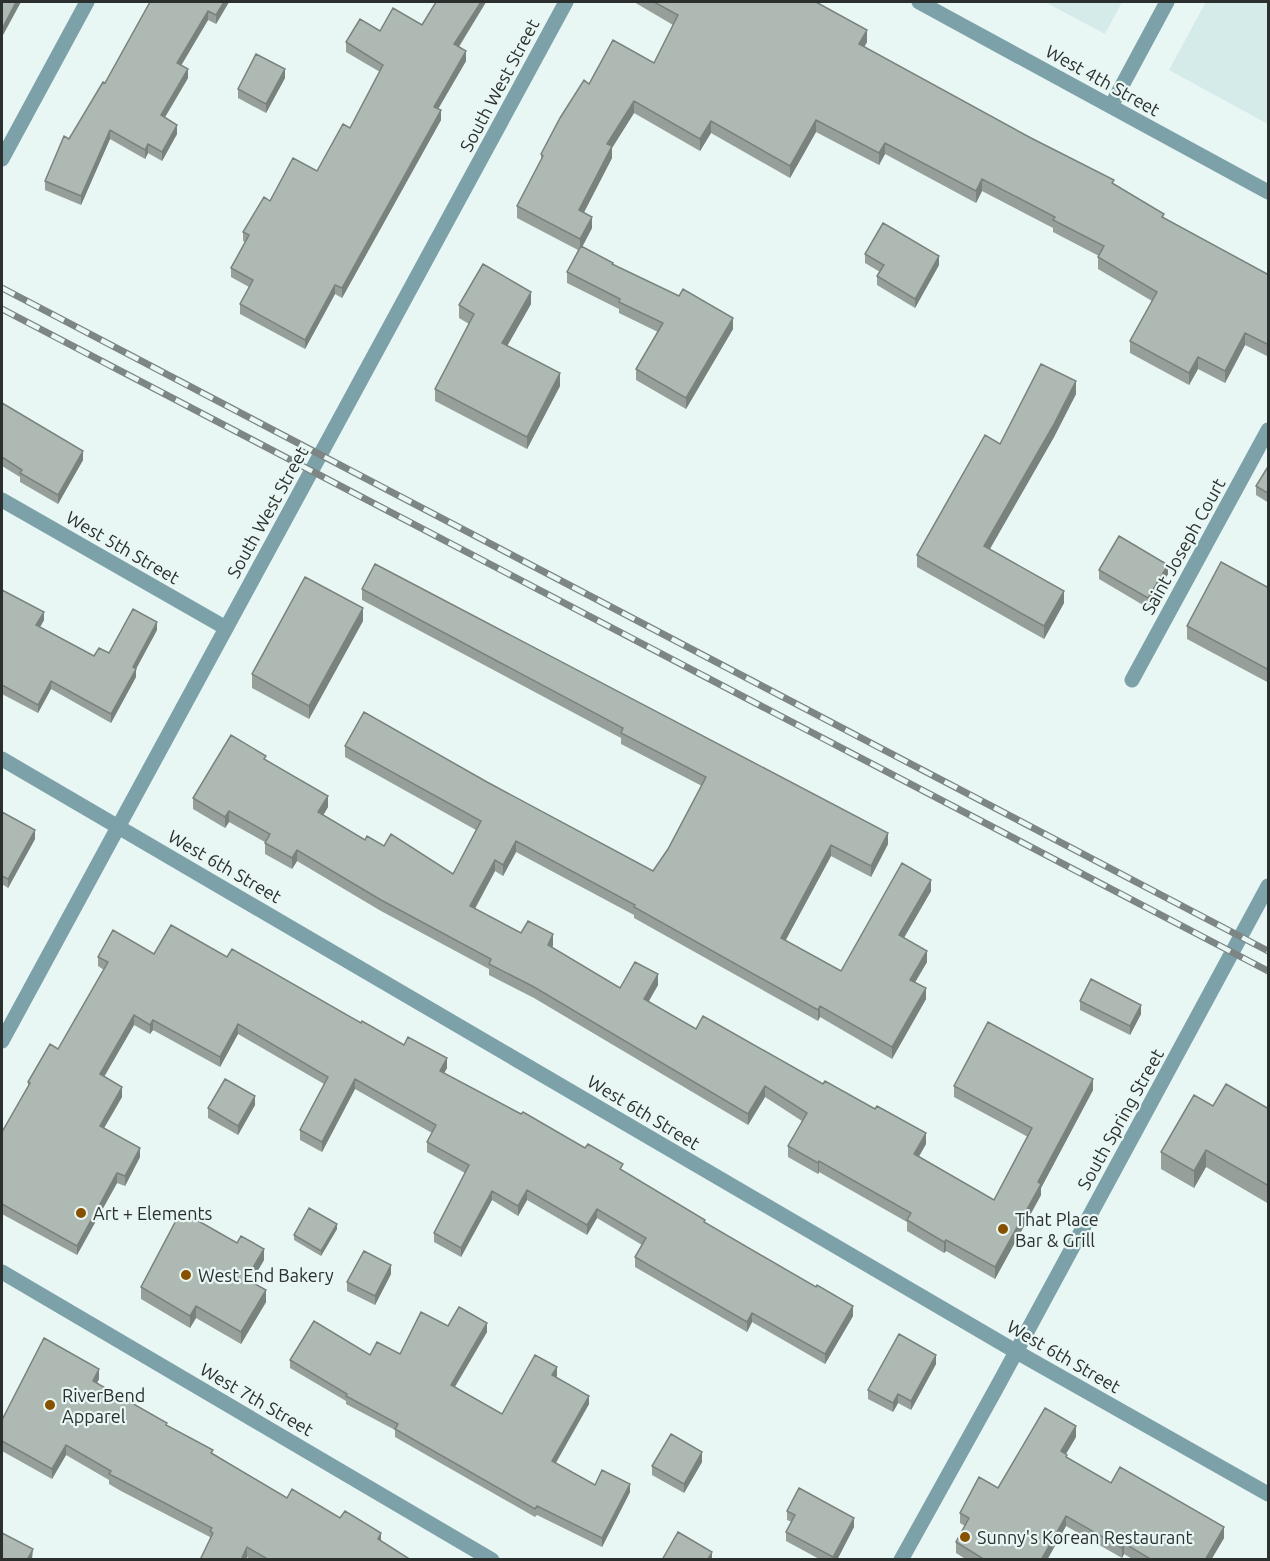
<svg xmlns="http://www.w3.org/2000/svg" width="1270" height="1561" font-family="Ubuntu,sans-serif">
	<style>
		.built { fill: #d4ebe9 }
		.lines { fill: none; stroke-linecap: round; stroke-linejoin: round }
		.minor { stroke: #7da1a9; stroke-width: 15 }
		.tertiary { stroke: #7da1a9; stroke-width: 15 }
		.rail-casing { stroke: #7d8684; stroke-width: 7 }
		.rail { stroke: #e8f6f4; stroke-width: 4.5; stroke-dasharray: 14; stroke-linecap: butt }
		.wall { fill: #969f9a }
		.shaded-wall { fill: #7a827d }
		.building { fill: #aeb9b3; stroke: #7a827d; stroke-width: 1.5 }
		.poi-dot { fill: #875100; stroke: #e8f6f4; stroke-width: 2 }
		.labels { text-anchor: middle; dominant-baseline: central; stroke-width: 4.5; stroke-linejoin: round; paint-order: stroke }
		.street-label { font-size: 18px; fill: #2b302f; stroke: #e8f6f4 }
		.poi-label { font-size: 18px; fill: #2b302f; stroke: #e8f6f4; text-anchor: start }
	</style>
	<rect width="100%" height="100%" fill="#e8f6f4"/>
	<path class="built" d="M1045 2H1122L1105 34Z
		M1206 2H1268V124L1169 70Z"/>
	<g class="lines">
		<path class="minor" d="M1111 106 1167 2
			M2 159 87 2
			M2 500 226 628
			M1132 680 1268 430
			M2 759 1015 1351 1268 1494
			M2 1272 492 1560"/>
		<path class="tertiary" d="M919 2 1268 192
			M2 1041 566 2
			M901 1560 997 1387 1268 886"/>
		<defs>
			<path id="rail" d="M2 288 1268 951
				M2 309 1268 971"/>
		</defs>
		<use href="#rail" class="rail-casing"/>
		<use href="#rail" class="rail"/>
	</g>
	<path class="wall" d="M150 2H229L216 24 208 20 181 66 188 78 165 117 177 134 162 161 148 153 145 159 110 139 81 205 45 190V181L69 139 105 83Z
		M486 2 459 47 466 61 438 109 441 120 342 298 335 294 305 349 240 314V304L249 287 231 277V268L245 242 243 241V232L270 201 317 171 350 128 380 72 346 52V42L380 31 422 25Z
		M634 2H816L867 42 864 47 1114 184 1164 218 1269 275V357L1245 345 1225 383 1198 369 1189 385 1130 353V341L1152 301 1098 269V257L1099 256 1053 232V228L982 191 976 203 885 154 879 165 816 132 790 178 711 133 700 151 634 113 612 148V158L584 212 592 228 582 247 613 265 733 329 686 409 636 380V369L658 332 619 313V309L567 283V272L578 250 517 218V206L541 160V154L589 84 654 63 673 25Z
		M285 78 266 113 238 98V89Z
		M865 254 939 265 915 308 877 285V276L880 272 865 263Z
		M531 304 507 346 560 386 527 449 435 401V389L469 324 459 318V305Z
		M1076 394 1054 437 990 549 1064 603 1044 639 917 567V555L1000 444Z
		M2 403 83 460 58 504 20 482V477L2 466Z
		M1269 465V503L1256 495V486Z
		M1099 570 1168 574 1148 608 1099 579Z
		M1269 588V683L1187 639V626Z
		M362 589 888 844 871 877 831 856 785 941 841 971 931 891 904 938 927 962 915 982 926 999 892 1059 820 1017 818 1021 634 918V915L516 852 503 876 495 871 475 909 521 933 553 945 552 948 620 988 658 985 648 1001 696 1029 926 1144 919 1156 994 1200 1028 1137 954 1097V1086L1093 1090 1041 1188V1195L995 1279 946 1251 944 1253 907 1231V1222L819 1172 818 1174 788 1157V1146L802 1121 765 1097 748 1125 534 998 489 975V969L381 911 297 861 292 869 265 854V842L229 822 225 828 193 809V798L266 761 328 807 323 815 365 840 384 846 453 874 476 830 345 757V746L487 782 653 871 668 849 702 786 621 744V738L362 600Z
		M2 590 44 620 40 627 94 656 109 653 157 630 136 669V677L111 723 51 689 38 713 2 694Z
		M363 621 309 719 252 688V674Z
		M2 812 35 839 8 888 2 884Z
		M154 954 227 957 404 1045 447 1068 444 1073 623 1171 705 1222 853 1316 825 1364 752 1322 747 1332 635 1267V1257L642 1245 597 1218 587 1235 527 1200 518 1216 492 1200 461 1257 434 1242V1233L465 1173 427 1152V1142L432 1133 355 1089 322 1152 300 1140V1130L324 1084 238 1034 220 1067 153 1030 150 1034 134 1025 104 1076 122 1097 104 1128 140 1157 125 1186 117 1183 77 1255 2 1214V1132L28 1086V1082L58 1049 104 970 98 966V957Z
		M1080 1001 1141 1014 1130 1035 1080 1010Z
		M255 1105 238 1135 208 1118V1108Z
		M1213 1106 1269 1109V1204L1206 1167 1194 1188 1161 1169V1152Z
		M337 1229 321 1256 294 1240V1235Z
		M264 1260 251 1282 266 1302 241 1344 196 1318 190 1328 141 1299V1287Z
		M391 1274 375 1305 347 1291V1282Z
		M448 1326 487 1332 455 1387 502 1414 557 1376 556 1377 589 1404 556 1463 595 1485 630 1492 602 1547 537 1515 535 1517 395 1437V1430L346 1404V1401L290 1368V1360L370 1355 400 1354Z
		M936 1364 911 1410 898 1403 893 1412 868 1399V1390Z
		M99 1379 97 1383 287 1498 381 1542 411 1560H251L247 1557 246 1560H200L210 1540V1537L121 1491 109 1484V1480L66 1455 52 1479 2 1451V1420Z
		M1076 1437 1066 1454 1067 1458 1111 1483 1224 1538 1211 1560H1134L1124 1554 1122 1558 1066 1526 1047 1560H967L956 1553V1542L965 1526 960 1523V1513L998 1488Z
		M702 1462 684 1493 652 1475V1466Z
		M787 1511 854 1527 837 1560H821L786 1541V1532L792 1522 787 1520Z"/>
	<path class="shaded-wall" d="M16 2H21L2 37V29Z
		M224 2H229L216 24V15Z
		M481 2H486L454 54V44Z
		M208 11V20L177 72V63Z
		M867 30V42L859 56V44Z
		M466 51V61L434 116V107Z
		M188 69V78L161 124V115Z
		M285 69V78L266 113V104Z
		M634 101V113L612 148V158L579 222V210L607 144Z
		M441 110V120L342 298V288Z
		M816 120V132L790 178V166Z
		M711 121V133L700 151V139Z
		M177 125V134L162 161V152Z
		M110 130V139L81 205V196Z
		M885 143V154L879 165V153Z
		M148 144V153L145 159V150Z
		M982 179V191L976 203V191Z
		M592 217V228L580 251V239Z
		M939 256V265L915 308V299Z
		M335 285V294L305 349V340Z
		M531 292V304L502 355V343Z
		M733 318V329L686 409V398Z
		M1245 333V345L1225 383V371Z
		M1198 357V369L1189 385V373Z
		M560 373V386L527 449V437Z
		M1076 381V394L1054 437 984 559V546Z
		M83 451V460L58 504V495Z
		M1168 565V574L1148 608V598Z
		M1064 591V603L1044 639V626Z
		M363 608V621L309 719V706Z
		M44 612V620L36 634V625Z
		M157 622V630L136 669V677L111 723V714L133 667Z
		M51 681V689L38 713V705Z
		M328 796V807L318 824V812Z
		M229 811V822L225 828V817Z
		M35 830V839L8 888V879Z
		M888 833V844L871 877V866Z
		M516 841V852L503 876V865Z
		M831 845V856L781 949V938Z
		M297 850V861L292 869V858Z
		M495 860V871L470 917V906Z
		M931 880V891L899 946V935Z
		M553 934V945L548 957V945Z
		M927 951V962L910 991V980Z
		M658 974V985L644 1010V999Z
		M926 988V999L892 1059V1047Z
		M1141 1005V1014L1130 1035V1026Z
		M820 1006V1017L818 1021V1010Z
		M134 1015V1025L100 1084V1074Z
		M153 1020V1030L150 1034V1025Z
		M238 1024V1034L220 1067V1057Z
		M447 1058V1068L440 1080V1071Z
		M355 1079V1089L322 1152V1142Z
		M1093 1079V1090L1041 1188V1195L995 1279V1267L1038 1182Z
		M765 1086V1097L748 1125V1114Z
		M122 1087V1097L100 1135V1126Z
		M255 1096V1105L238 1135V1126Z
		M926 1133V1144L914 1165V1154Z
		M140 1148V1157L125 1186V1176Z
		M1206 1150V1167L1194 1188V1171Z
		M819 1161V1172L818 1174V1163Z
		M117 1173V1183L77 1255V1246Z
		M527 1190V1200L518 1216V1206Z
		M492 1191V1200L461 1257V1248Z
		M597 1209V1218L587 1235V1225Z
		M337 1224V1229L321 1256V1251Z
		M946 1240V1251L944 1253V1242Z
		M264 1249V1260L246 1291V1279Z
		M391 1265V1274L375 1305V1296Z
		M266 1290V1302L241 1344V1332Z
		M196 1306V1318L190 1328V1316Z
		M853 1306V1316L825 1364V1354Z
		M752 1313V1322L747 1332V1322Z
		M487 1323V1332L451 1393V1385Z
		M936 1355V1364L911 1410V1401Z
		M557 1367V1376L552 1383V1375Z
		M99 1369V1379L93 1391V1381Z
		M898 1394V1403L893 1412V1403Z
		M589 1396V1404L552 1469V1461Z
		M1076 1426V1437L1061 1462V1451Z
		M66 1445V1455L52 1479V1469Z
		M702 1452V1462L684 1493V1484Z
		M630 1484V1492L602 1547V1538Z
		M1066 1516V1526L1047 1560H1041Z
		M854 1518V1527L837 1560H833V1557Z
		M1224 1527V1538L1211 1560H1205Z
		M381 1533V1543L378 1539Z
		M1124 1543V1554L1122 1558V1548Z
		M247 1547V1557L246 1560H241Z
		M33 1549 32 1560H27Z
		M712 1552V1560H708Z"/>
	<path class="building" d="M2 2H16L2 29Z
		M150 2H224L216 15 208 11 177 63 188 69 161 115 177 125 162 152 148 144 145 150 110 130 81 196 45 181 64 136 69 139 103 82 105 83Z
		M436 2H481L454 44 466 51 434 107 441 110 342 288 335 285 305 340 240 304 253 280 231 268 249 235 243 232 264 197 270 201 293 158 317 171 343 124 350 128 383 65 346 42 360 19 380 31 393 8 422 25Z
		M654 2H816L867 30 859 44 1031 138 1114 180 1112 183 1164 214 1162 217 1269 275V345L1245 333 1225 371 1198 357 1189 373 1130 341 1157 292 1098 257 1104 246 1053 220 1055 217 982 179 976 191 885 143 879 153 816 120 790 166 711 121 700 139 634 101 607 144 612 146 579 210 592 217 580 239 517 206 543 156 541 154 560 118 584 80 589 84 613 40 654 63 678 15Z
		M256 54 285 69 266 104 238 89Z
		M883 223 939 256 915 299 877 276 884 265 865 254Z
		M581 246 613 263 612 264 679 296 683 289 733 318 686 398 636 369 663 323 619 302 620 299 567 272Z
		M483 264 531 292 502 343 560 373 527 437 435 389 474 314 459 305Z
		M1041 364 1076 381 1054 424 984 546 1064 591 1044 626 917 555 985 435 1000 444Z
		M2 403 83 451 58 495 20 473 22 470 2 457Z
		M1269 465V494L1256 486Z
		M1119 536 1168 565 1148 598 1099 570Z
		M1221 562 1269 588V670L1187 626Z
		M375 564 888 833 871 866 831 845 781 938 841 971 902 863 931 880 899 935 927 951 910 980 926 988 892 1047 820 1006 818 1010 634 907 635 905 516 841 503 865 495 860 470 906 521 933 528 921 553 934 548 945 620 988 635 962 658 974 644 999 696 1029 703 1016 823 1084 825 1081 875 1109 877 1106 926 1133 914 1154 994 1200 1032 1128 954 1086 988 1022 1093 1079 1038 1182 1041 1184 995 1267 946 1240 944 1242 907 1220 911 1213 819 1161 818 1163 788 1146 807 1113 765 1086 748 1114 534 987 489 964 491 959 381 900 297 850 292 858 265 843 270 834 229 811 225 817 193 798 231 735 266 756 264 759 328 796 318 812 365 840 367 836 384 846 391 834 453 874 481 821 345 746 364 712 487 782 653 871 668 849 706 777 621 733 623 728 362 589Z
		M305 577 363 608 309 706 252 674Z
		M2 590 44 612 36 625 94 656 99 648 109 653 133 609 157 622 133 667 136 669 111 714 51 681 38 705 2 685Z
		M2 812 35 830 8 879 2 876Z
		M171 925 227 957 232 949 361 1023 362 1021 404 1045 408 1037 447 1058 440 1071 521 1114 523 1112 585 1148 588 1144 623 1164 620 1169 705 1220 704 1222 816 1287 817 1285 853 1306 825 1354 752 1313 747 1322 635 1257 646 1238 597 1209 587 1225 527 1190 518 1206 492 1191 461 1248 434 1233 469 1165 427 1142 436 1125 355 1079 322 1142 300 1130 328 1077 238 1024 220 1057 153 1020 150 1025 134 1015 100 1074 122 1087 100 1126 140 1148 125 1176 117 1173 77 1246 2 1204V1132L30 1083 28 1082 50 1044 58 1049 108 962 98 957 113 930 154 954Z
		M1091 979 1141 1005 1130 1026 1080 1001Z
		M225 1079 255 1096 238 1126 208 1108Z
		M1226 1084 1269 1109V1186L1206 1150 1194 1171 1161 1152 1194 1095 1213 1106Z
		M309 1208 337 1224 321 1251 294 1235Z
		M181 1211 237 1243 241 1236 264 1249 246 1279 266 1290 241 1332 196 1306 190 1316 141 1287Z
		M364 1251 391 1265 375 1296 347 1282Z
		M459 1307 487 1323 451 1385 502 1414 535 1355 557 1367 552 1375 589 1396 552 1461 595 1485 602 1470 630 1484 602 1538 537 1506 535 1509 395 1429 398 1424 346 1396 347 1394 290 1360 314 1321 370 1355 377 1342 400 1354 421 1312 448 1326Z
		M899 1334 936 1355 911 1401 898 1394 893 1403 868 1390Z
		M44 1338 99 1369 93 1381 167 1423 166 1425 213 1450 211 1453 287 1498 292 1489 340 1518 345 1511 381 1533 378 1539 411 1560H269L247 1547 241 1560H200L213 1533 210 1531 212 1528 121 1480 109 1474 111 1471 66 1445 52 1469 2 1441V1420Z
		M1045 1408 1076 1426 1061 1451 1067 1455 1066 1457 1111 1483 1120 1467 1224 1527 1205 1560H1152L1124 1543 1122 1548 1066 1516 1041 1560H985L956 1542 969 1518 960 1513 979 1477 998 1488Z
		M671 1434 702 1452 684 1484 652 1466Z
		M799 1488 854 1518 833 1557 786 1532 795 1515 787 1511Z
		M678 1532 712 1552 708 1559 710 1560H662Z
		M2 1533 33 1549 27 1560H2Z"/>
	<g class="poi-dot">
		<circle cx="81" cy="1213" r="6"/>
		<circle cx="1003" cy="1229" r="6"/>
		<circle cx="186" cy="1275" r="6"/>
		<circle cx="50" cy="1405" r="6"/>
		<circle cx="965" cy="1537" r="6"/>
	</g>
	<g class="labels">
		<g class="street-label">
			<text transform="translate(1103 80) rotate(29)">West 4th Street</text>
			<text transform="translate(499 85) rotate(-62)">South West Street</text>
			<text transform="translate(267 512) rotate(-61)">South West Street</text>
			<text transform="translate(1183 546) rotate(-61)">Saint Joseph Court</text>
			<text transform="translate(123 547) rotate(30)">West 5th Street</text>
			<text transform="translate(225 866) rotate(30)">West 6th Street</text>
			<text transform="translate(644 1112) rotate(31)">West 6th Street</text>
			<text transform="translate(1120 1119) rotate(-61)">South Spring Street</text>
			<text transform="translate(1064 1356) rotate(30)">West 6th Street</text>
			<text transform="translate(257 1399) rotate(30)">West 7th Street</text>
		</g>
		<g class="poi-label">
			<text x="93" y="1213">Art + Elements</text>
			<text x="1015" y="1219">That Place<tspan x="1015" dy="21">Bar &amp; Grill</tspan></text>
			<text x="198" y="1275">West End Bakery</text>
			<text x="62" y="1395">RiverBend<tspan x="62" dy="21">Apparel</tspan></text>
			<text x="977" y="1537">Sunny's Korean Restaurant</text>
		</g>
	</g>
	<rect width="1270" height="1561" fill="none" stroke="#2b302f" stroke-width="6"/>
</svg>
